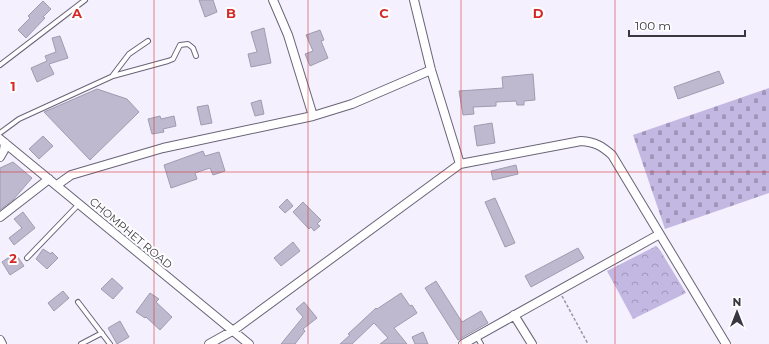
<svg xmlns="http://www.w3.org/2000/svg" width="769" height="344" font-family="Montserrat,sans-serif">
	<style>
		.forest { fill: url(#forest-crowns) }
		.cemetery { fill: url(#cemetery-stones) }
		.building { fill: #beb9ce; stroke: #a09bb0 }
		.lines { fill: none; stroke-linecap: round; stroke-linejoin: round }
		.lane-casing { stroke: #696477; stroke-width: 6 }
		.street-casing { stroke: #696477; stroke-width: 10 }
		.path { stroke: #9996a2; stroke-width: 1.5; stroke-dasharray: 3 2; stroke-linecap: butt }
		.lane { stroke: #fff; stroke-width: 4 }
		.street { stroke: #fff; stroke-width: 8 }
		.grid { fill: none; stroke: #d62828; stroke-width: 1; stroke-opacity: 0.55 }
		.labels { text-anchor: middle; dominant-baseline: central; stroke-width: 4; stroke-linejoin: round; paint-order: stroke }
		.street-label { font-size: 11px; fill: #393740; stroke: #fff }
		.grid-label { font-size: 13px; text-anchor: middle; font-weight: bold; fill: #d62828; stroke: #fff; stroke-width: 4; stroke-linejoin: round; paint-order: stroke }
	</style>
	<defs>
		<pattern id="forest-crowns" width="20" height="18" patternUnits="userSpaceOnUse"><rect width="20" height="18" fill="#c3b8e2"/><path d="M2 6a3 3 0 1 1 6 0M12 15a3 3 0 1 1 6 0" fill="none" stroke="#9f96b9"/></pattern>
		<pattern id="cemetery-stones" width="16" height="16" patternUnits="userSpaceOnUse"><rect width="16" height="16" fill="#c3b8e2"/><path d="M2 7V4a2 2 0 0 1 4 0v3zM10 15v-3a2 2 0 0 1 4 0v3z" fill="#9f96b9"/></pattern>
	</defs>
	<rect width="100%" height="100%" fill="#f4f0fe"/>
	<path class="forest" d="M656 246 660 250 686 293 633 319 607 271Z"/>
	<path class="cemetery" d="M769 88V193L665 229 633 135Z"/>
	<path class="building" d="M199 0H213L217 12 205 17Z
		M43 1 51 9 43 17 45 18 26 38 18 30 30 18 28 16Z
		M264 28 271 63 251 67 248 54 257 52 251 32Z
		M320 30 324 40 321 41 328 58 310 66 305 54 313 51 306 35Z
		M60 36 68 58 49 64 54 74 37 82 31 68 47 61 45 56 56 52 52 38Z
		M719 71 724 83 678 99 674 87Z
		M533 74 535 100 524 101V105H517L516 101 496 102V106L473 107 474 114 463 115 459 91 503 88 502 77Z
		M97 89 127 99 139 112 90 160 44 112Z
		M261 100 264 114 255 116 251 103Z
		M208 105 212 123 201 125 197 107Z
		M160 116 161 119 174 116 176 126 163 129 164 132 152 134 148 119Z
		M492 123 495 143 477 146 474 126Z
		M43 136 53 146 39 159 29 149Z
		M203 151 205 156 219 152 225 171 213 175 210 168 195 173 197 179 171 188 164 165Z
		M13 162 32 178 13 200 0 210V168Z
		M516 165 518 174 493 180 491 171Z
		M495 198 515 243 505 247 485 202Z
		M287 199 293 206 285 213 279 207Z
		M303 202 321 220 317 224 320 226 314 231 311 227 309 229 293 212Z
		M23 212 35 228 14 245 9 238 22 228 14 219Z
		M293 242 300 251 281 266 274 258Z
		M578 248 584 258 531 287 525 276Z
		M43 249 51 254 52 252 58 258 47 269 36 259Z
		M15 253 24 266 10 275 2 262Z
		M112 278 123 288 113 299 101 289Z
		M436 281 462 322 481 311 488 323 458 340 425 288Z
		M63 291 69 298 54 311 48 303Z
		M150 293 159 299 156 302 172 317 160 330 146 317 145 318 136 312Z
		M401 293 410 306 412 305 417 313 394 328 407 344H380L388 338 374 323 352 344H340L350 335 348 334 376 308 377 309Z
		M304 302 317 318 303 329 305 331 295 344H281L303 317 296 309Z
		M120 321 129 337 117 344 108 328Z
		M423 332 428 344H415L412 337Z"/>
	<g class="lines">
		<defs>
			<path id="lane" d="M0 65 85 0
				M113 75 129 54 148 41
				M0 133 19 119 113 76 168 61 173 59 180 45 188 44 193 48 196 56
				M27 258 79 204
				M78 302 110 344
				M477 337 481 344
				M81 344 102 333"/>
			<path id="street" d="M273 0 288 35 313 116
				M414 0 431 70 460 164
				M0 139 249 344
				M0 157 4 150 5 143
				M57 185 71 175 163 148 313 116 352 104 431 70
				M0 217 49 179
				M514 315 532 344
				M0 340 2 344
				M209 344 234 330 460 164 581 141C595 142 602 146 612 155L726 344
				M463 344 658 235"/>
		</defs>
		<use href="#lane" class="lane-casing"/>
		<use href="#street" class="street-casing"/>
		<path class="path" d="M562 296 588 344"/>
		<use href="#lane" class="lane"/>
		<use href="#street" class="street"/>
	</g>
	<path class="grid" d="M154 0V344M308 0V344M461 0V344M615 0V344M0 172H769"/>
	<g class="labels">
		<g class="street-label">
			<text transform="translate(131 233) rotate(40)">CHOMPHET ROAD</text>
		</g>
	</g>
	<g class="grid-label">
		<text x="77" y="18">A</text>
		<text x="231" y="18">B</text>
		<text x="384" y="18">C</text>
		<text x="538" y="18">D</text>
		<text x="13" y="91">1</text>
		<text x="13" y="263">2</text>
	</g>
	<g transform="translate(737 312)" stroke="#ffffff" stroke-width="3" paint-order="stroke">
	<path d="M0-3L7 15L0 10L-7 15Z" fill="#393740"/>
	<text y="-6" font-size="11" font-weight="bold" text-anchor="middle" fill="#393740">N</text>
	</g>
	<path d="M629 30v6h116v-6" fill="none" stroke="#393740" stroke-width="2"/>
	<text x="635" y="30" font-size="12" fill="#393740" stroke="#ffffff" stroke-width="3" paint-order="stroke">100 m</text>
</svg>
